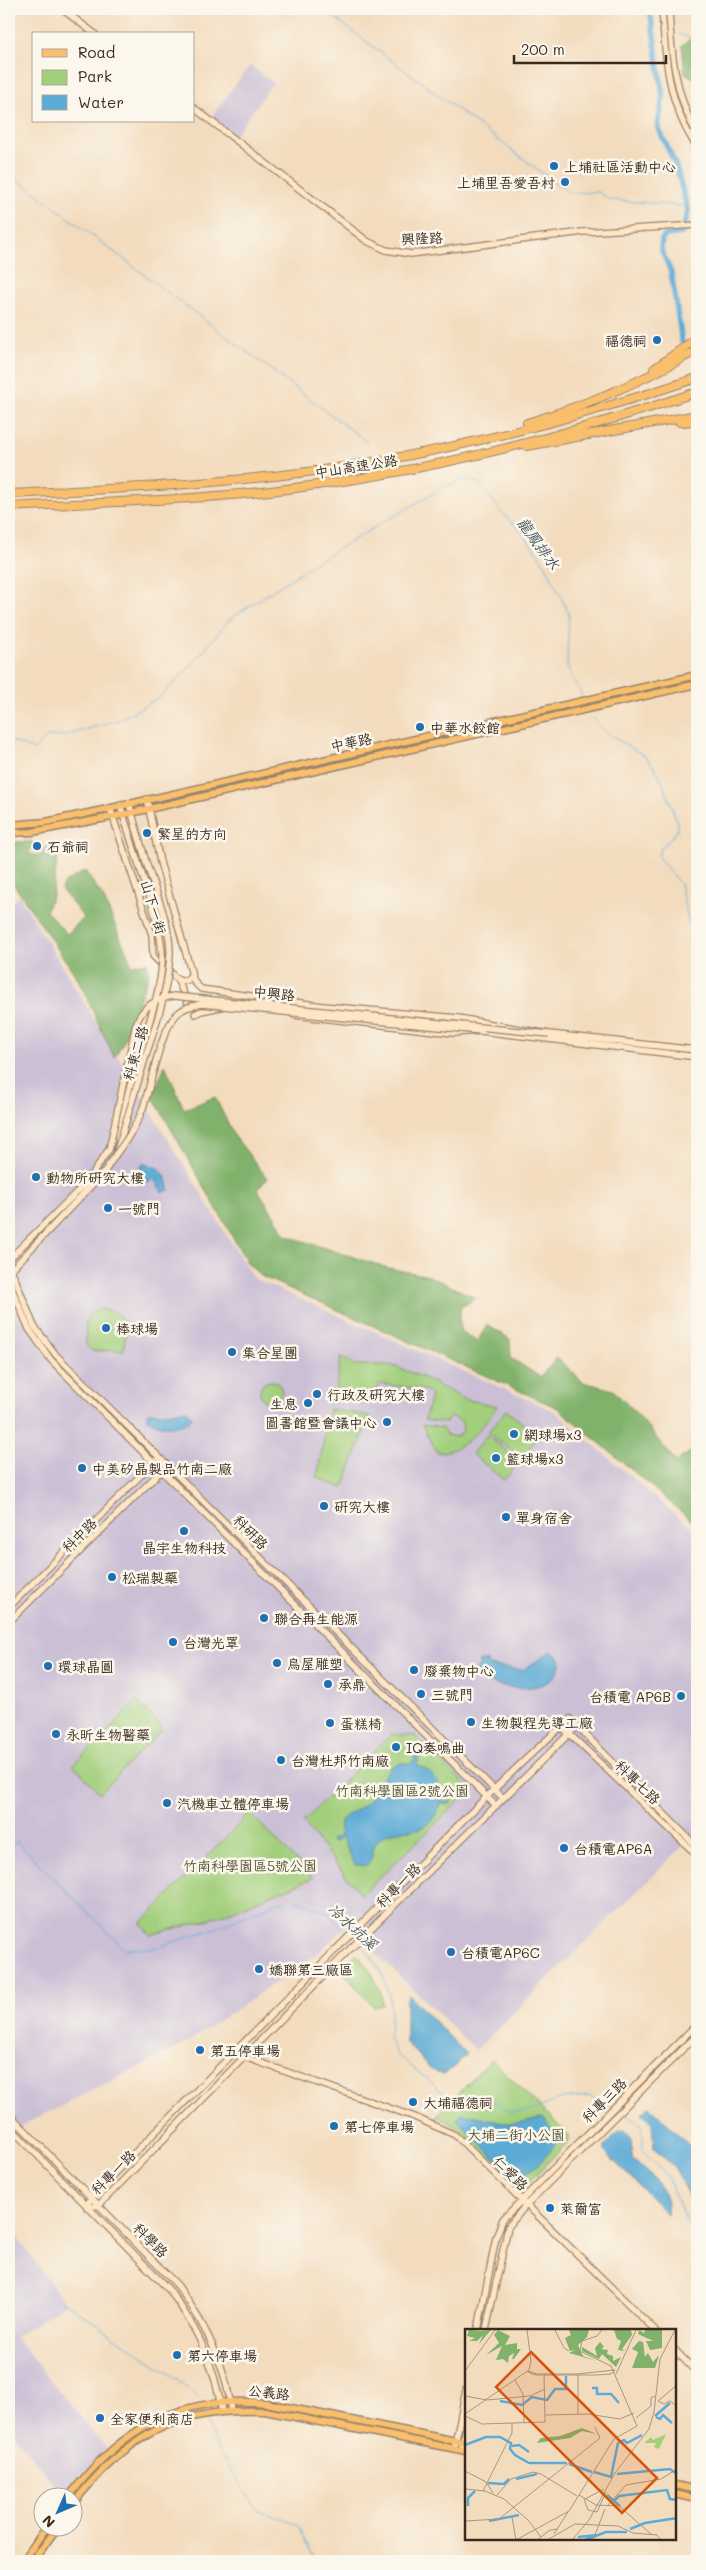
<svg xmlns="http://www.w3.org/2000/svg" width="706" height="2570" font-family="Mali,'LXGW WenKai TC',sans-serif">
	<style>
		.industrial { fill: #cbbfd5 }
		.green { fill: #a2cf7c; stroke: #6e7c4d }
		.forest { fill: #81b26c; stroke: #5e6e45 }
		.water { fill: #5caad6; stroke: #4c6a7a }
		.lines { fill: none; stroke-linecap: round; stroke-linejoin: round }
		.stream { stroke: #5caad6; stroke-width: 1 }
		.canal { stroke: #5caad6; stroke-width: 5.5 }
		.secondary-casing { stroke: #97836e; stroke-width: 8 }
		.primary-casing { stroke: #97836e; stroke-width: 9 }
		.highway-casing { stroke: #97836e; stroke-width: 10 }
		.secondary { stroke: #fde5c5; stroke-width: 5.5 }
		.primary { stroke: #f9bf6d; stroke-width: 6 }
		.highway { stroke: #f9bf6d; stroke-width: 8 }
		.secondary-bridge-casing { stroke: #97836e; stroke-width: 8; stroke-linecap: butt }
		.secondary-bridge { stroke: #fde5c5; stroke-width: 5.5 }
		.poi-dot { fill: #1f6fb2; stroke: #fbf7ec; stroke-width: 2 }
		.labels { text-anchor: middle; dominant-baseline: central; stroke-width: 5; stroke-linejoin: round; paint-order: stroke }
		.poi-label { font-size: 14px; fill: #3b2a1e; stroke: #fbf7ec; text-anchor: start }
		.street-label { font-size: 14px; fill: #3b2a1e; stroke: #fbf7ec }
		.park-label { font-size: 14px; fill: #555336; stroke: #fbf7ec }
		.water-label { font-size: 15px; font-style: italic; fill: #47575e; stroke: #fbf7ec }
		.inset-river { fill: none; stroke: #5caad6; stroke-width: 2.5 }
		.inset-road { fill: none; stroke: #a9957e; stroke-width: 1 }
		.view { fill: #d7540e; fill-opacity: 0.15; stroke: #d7540e; stroke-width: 2.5 }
		.inset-edge { fill: none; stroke: #3b2a1e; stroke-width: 2.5 }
	</style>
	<rect width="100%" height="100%" fill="#fbf7ec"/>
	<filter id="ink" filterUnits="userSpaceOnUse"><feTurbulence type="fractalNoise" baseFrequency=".02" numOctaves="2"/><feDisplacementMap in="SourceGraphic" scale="10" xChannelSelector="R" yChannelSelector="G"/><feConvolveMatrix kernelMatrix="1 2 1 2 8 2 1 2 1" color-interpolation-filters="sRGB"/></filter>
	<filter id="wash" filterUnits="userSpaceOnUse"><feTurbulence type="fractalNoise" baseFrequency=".0096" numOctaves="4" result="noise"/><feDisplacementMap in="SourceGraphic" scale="20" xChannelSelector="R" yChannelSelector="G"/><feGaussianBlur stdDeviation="1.12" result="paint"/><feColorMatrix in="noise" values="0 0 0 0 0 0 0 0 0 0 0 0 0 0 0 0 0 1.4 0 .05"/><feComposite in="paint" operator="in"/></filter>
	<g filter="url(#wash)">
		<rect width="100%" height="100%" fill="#f3dcbe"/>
		<path class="industrial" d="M250 65 273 83 235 135 211 117Z
			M19 896 253 1278 554 1411 697 1533V1832L476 2050 347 1925 318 1953 187 2043 9 2132V906Z
			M9 2226 65 2303 15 2337 107 2449 63 2495 9 2429Z"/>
		<path class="green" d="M101 1309 117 1313 126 1325 124 1350 92 1351 86 1345C86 1328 81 1313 101 1309Z
			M341 1357 355 1365H391L424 1378 464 1399 497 1406C484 1425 463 1454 437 1452L422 1425 442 1428 446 1435 456 1437 463 1431 462 1422 454 1417H449L446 1423 424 1420 431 1396 425 1390 380 1384 373 1398 335 1393Z
			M260 1392a11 11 0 1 1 22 0a11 11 0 1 1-22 0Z
			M329 1409 370 1416 343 1488 317 1478Z
			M506 1410 539 1436 521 1458 488 1432Z
			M487 1435 520 1462 504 1480 472 1454Z
			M137 1701 163 1728 100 1793 73 1765Z
			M391 1734 416 1736 471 1790 361 1895 303 1822Z
			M250 1813 313 1878 214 1918 150 1935 141 1923Z
			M356 1954C372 1970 379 1983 383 2005L374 2007 340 1969Z
			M491 2059 569 2136V2141L521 2190 457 2127 436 2116Z"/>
		<path class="forest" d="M692 38 697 40V80L685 73 682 45Z
			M9 842H33L29 854 41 856 46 846 58 856 52 896 46 911 67 934 84 918 61 889 64 883 85 871 103 897 132 965 147 962 149 973 123 1043 114 1057 78 979 13 883 9 881Z
			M165 1065 184 1109 215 1097 233 1134 267 1178 258 1190 287 1236 388 1268 429 1276 476 1298 460 1308V1330L477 1342 487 1325 510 1339 511 1358 540 1377 557 1358 583 1382 613 1390 638 1415 676 1462 697 1447V1525L558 1408 261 1276 248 1264 153 1097Z"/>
		<path class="water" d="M143 1164C157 1164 169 1175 169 1190L162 1192 154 1179 142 1183 136 1177V1174Z
			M181 1410H186L192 1417C182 1432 159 1427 146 1418L149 1412 169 1413Z
			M551 1651 560 1659C562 1698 495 1691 475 1675V1670L479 1667V1661H487L489 1666 523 1670Z
			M417 1752 420 1753 417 1765C431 1771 444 1783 441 1801H451V1804L440 1803C429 1845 402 1820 379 1839 370 1846 375 1858 367 1866L355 1865 342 1838 333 1843 331 1840 340 1836C335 1813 358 1813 369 1800 380 1785 388 1756 412 1764Z
			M409 1995 466 2054 455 2067 443 2074 432 2070 406 2043V2002Z
			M650 2106 697 2153V2215L675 2168 654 2148 652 2124 642 2114Z
			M462 2113 512 2124 542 2118 559 2137C551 2154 533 2172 515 2178L457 2120Z
			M625 2131 631 2138 632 2158C650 2175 670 2187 667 2214L604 2151V2147L619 2132Z"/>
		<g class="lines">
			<path class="stream" d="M323 9 569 193 598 192 610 200 687 206
				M680 34 697 41
				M9 173 367 442
				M593 718 606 733 645 756 659 774 677 821V831L660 849 658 857 680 884 697 959
				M9 740 34 750 47 737 63 736 119 720 160 697 191 666 230 619 319 560 444 487 465 479 479 483 502 513 523 533 545 564 569 614 567 666 582 696
				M9 1850 16 1841 125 1949 155 1948 221 1926 278 1902 298 1901 326 1911 348 1933
				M360 1944C387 1970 396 2002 388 2038L397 2055 455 2102 478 2100 494 2102 511 2112 532 2111 559 2099 589 2096 610 2107
				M623 2113C644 2124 645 2128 642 2151L667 2176 687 2223 697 2236
				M62 2301 177 2379 199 2398
				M207 2423 219 2453 257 2509 297 2525 316 2561"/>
			<path class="canal" d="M650 9 663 96 658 127 676 166 688 211 682 233 666 235 662 239 661 249 671 272 682 342"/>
		</g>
	</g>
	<g filter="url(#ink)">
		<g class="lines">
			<defs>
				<path id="secondary" d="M62 9 95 34
					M662 9C665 58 668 105 697 147
					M669 9C671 53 675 95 697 134
					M194 108 367 241 386 250 411 254 583 232 697 225
					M147 799 160 862 194 982 201 989 323 1006 458 1018 549 1034 697 1050
					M129 803 146 862
					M120 805 139 865
					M110 808 152 935 153 956 177 979 189 1005 195 1006
					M177 979 187 981 191 974
					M195 1014 201 1011 221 1007
					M294 1015 453 1033 481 1031 697 1057
					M114 1138 142 1047
					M9 1259 87 1182 111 1146
					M9 1264 34 1326 56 1355 503 1798
					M10 1271 105 1171 116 1154 148 1049
					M9 1282 29 1329 51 1360 496 1806
					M9 1607 155 1461
					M9 1622 163 1469
					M562 1727 697 1855
					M233 2053 412 2116 455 2135 655 2330
					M9 2114 178 2286C204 2323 227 2365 231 2411
					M9 2126 171 2292C199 2332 214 2364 222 2412
					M87 2207 91 2197C182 2105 274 2013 365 1920 432 1852 498 1782 570 1719L697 1847
					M87 2207 99 2205 348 1951 577 1726
					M478 2330 496 2237 503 2219 697 2024
					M486 2330 508 2227 526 2205 697 2035
					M675 2350 697 2373
					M455 2444 466 2390
					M462 2446 466 2428"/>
				<path id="primary" d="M9 825 46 822 103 810 697 675
					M9 833 32 832 122 815 697 684
					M675 2485 697 2490
					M675 2494 697 2499
					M68 2498C119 2430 179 2394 266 2403L466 2443
					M72 2505C126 2436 175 2407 265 2411L466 2451
					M23 2561 46 2528
					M33 2561 57 2528"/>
				<path id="highway" d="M654 369 697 338
					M680 422 697 421
					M527 423C586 405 644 381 697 350
					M527 446 697 415
					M9 494C108 489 208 485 307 472 439 455 571 420 697 378
					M9 507C111 502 215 500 317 485 447 467 573 434 697 392"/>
			</defs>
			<use href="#secondary" class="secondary-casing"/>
			<use href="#primary" class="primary-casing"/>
			<use href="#highway" class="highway-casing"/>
			<use href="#secondary" class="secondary"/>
			<use href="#primary" class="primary"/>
			<use href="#highway" class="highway"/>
			<defs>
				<path id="secondary-bridge" d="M146 862C155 891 171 925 170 955 168 987 158 1019 148 1049
					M139 865C148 893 160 923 162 953 163 985 150 1017 142 1047
					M109 1150 136 1024C143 1006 155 999 174 996L549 1034
					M116 1154C127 1140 137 1125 143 1108 152 1082 159 1033 177 1014 184 1007 192 1006 202 1004L481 1031"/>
			</defs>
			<use href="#secondary-bridge" class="secondary-bridge-casing"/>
			<use href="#secondary-bridge" class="secondary-bridge"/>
		</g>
	</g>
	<g class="poi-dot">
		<circle cx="554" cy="166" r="5"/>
		<circle cx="565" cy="182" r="5"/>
		<circle cx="657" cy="340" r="5"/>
		<circle cx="420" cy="727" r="5"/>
		<circle cx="147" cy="833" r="5"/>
		<circle cx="37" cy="846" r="5"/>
		<circle cx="36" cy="1177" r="5"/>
		<circle cx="108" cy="1208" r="5"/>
		<circle cx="106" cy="1328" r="5"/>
		<circle cx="232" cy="1352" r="5"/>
		<circle cx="317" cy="1394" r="5"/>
		<circle cx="308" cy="1403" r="5"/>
		<circle cx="387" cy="1422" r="5"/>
		<circle cx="514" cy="1434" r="5"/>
		<circle cx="496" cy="1458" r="5"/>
		<circle cx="82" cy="1468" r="5"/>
		<circle cx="324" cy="1506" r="5"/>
		<circle cx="506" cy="1517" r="5"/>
		<circle cx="184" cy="1531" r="5"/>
		<circle cx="112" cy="1577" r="5"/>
		<circle cx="264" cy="1618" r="5"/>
		<circle cx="173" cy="1642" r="5"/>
		<circle cx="277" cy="1663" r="5"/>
		<circle cx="48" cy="1666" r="5"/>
		<circle cx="414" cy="1670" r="5"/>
		<circle cx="328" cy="1684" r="5"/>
		<circle cx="421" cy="1694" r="5"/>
		<circle cx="681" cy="1696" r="5"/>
		<circle cx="471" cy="1722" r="5"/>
		<circle cx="330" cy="1723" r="5"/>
		<circle cx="56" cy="1734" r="5"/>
		<circle cx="396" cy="1747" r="5"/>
		<circle cx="281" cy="1760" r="5"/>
		<circle cx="167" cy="1803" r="5"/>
		<circle cx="564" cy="1848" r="5"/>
		<circle cx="451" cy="1952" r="5"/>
		<circle cx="259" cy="1969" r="5"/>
		<circle cx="200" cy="2050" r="5"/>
		<circle cx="413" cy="2102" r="5"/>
		<circle cx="334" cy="2126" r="5"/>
		<circle cx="550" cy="2208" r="5"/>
		<circle cx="177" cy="2355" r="5"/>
		<circle cx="100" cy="2418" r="5"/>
	</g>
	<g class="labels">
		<g class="poi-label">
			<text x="564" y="166">上埔社區活動中心</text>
			<text x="555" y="182" text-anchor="end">上埔里吾愛吾村</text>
			<text x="647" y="340" text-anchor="end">福德祠</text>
			<text x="430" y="727">中華水餃館</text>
			<text x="157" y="833">繁星的方向</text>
			<text x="47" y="846">石爺祠</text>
			<text x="46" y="1177">動物所研究大樓</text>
			<text x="118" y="1208">一號門</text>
			<text x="116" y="1328">棒球場</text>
			<text x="242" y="1352">集合星團</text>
			<text x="327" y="1394">行政及研究大樓</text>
			<text x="298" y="1403" text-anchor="end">生息</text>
			<text x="377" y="1422" text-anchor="end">圖書館暨會議中心</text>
			<text x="524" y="1434">網球場x3</text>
			<text x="506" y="1458">籃球場x3</text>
			<text x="92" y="1468">中美矽晶製品竹南二廠</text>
			<text x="334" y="1506">研究大樓</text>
			<text x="516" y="1517">單身宿舍</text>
			<text x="184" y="1547" text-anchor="middle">晶宇生物科技</text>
			<text x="122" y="1577">松瑞製藥</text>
			<text x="274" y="1618">聯合再生能源</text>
			<text x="183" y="1642">台灣光罩</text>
			<text x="287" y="1663">鳥屋雕塑</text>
			<text x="58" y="1666">環球晶圓</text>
			<text x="424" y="1670">廢棄物中心</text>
			<text x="338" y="1684">承鼎</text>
			<text x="431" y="1694">三號門</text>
			<text x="671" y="1696" text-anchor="end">台積電 AP6B</text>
			<text x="481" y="1722">生物製程先導工廠</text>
			<text x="340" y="1723">蛋糕椅</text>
			<text x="66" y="1734">永昕生物醫藥</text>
			<text x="406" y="1747">IQ奏鳴曲</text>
			<text x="291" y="1760">台灣杜邦竹南廠</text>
			<text x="177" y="1803">汽機車立體停車場</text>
			<text x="574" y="1848">台積電AP6A</text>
			<text x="461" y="1952">台積電AP6C</text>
			<text x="269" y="1969">嬌聯第三廠區</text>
			<text x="210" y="2050">第五停車場</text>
			<text x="423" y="2102">大埔福德祠</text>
			<text x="344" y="2126">第七停車場</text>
			<text x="560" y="2208">萊爾富</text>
			<text x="187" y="2355">第六停車場</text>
			<text x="110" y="2418">全家便利商店</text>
		</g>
		<g class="street-label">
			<text transform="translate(422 238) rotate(-3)">興隆路</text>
			<text transform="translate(356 466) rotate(-9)">中山高速公路</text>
			<text transform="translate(351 742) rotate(-12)">中華路</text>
			<text transform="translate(154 907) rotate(73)">山下一街</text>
			<text transform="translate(274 993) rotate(6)">中興路</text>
			<text transform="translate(135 1053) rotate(-74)">科東二路</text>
			<text transform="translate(251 1532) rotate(45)">科研路</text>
			<text transform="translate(79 1535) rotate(-44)">科中路</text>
			<text transform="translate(638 1782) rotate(44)">科專七路</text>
			<text transform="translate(398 1885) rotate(-45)">科專一路</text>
			<text transform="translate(604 2100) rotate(-45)">科專三路</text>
			<text transform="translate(113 2172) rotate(-45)">科專一路</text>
			<text transform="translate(511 2173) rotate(45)">仁愛路</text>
			<text transform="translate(151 2240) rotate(45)">科學路</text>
			<text transform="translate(269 2392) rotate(7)">公義路</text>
		</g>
		<g class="park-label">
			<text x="402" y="1790">竹南科學園區2號公園</text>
			<text x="250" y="1865">竹南科學園區5號公園</text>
			<text x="516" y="2134">大埔二街小公園</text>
		</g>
		<g class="water-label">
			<text transform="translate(539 543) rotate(54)">龍鳳排水</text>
			<text transform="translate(353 1926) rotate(43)">冷水坑溪</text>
		</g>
	</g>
	<g transform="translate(465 2329)">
		<rect width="211" height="211" fill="#f3dcbe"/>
		<path d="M201 105 194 120 189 118 191 114H179L186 108 188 111Z" fill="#a2cf7c"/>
		<path d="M4 1 15 2 26 1 14 15 18 6 12 12H4L10 9 2 7ZM33 1 45 7 40 16 52 14V20H56L49 30H47L49 24 44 27 43 34 38 30 31 31 37 17 21 26 34 14 29 6ZM104 1H124L122 8 113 16 118 27 132 32 104 24 110 21 105 22 100 9 106 6ZM149 1H166L167 6 157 20 160 22 153 21 156 12 152 10ZM174 1 179 4 180 1H197V19L185 21 181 12H188L173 5ZM174 12 178 13 180 28 183 24 188 33 194 26 190 39H167L173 23 167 20ZM135 13 139 18 136 20 143 21 142 25 148 27V32L156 28 151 38 137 25 134 30 117 22V18L132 27 130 19ZM117 99 132 105 117 102 105 109 72 114 76 109 95 107Z" fill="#81b26c"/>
		<path class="inset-river" d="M127 59H132V65H146L154 74M35 72 57 76 67 68 82 71 90 60H101V47M190 87 205 74M191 88 195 90 198 86 207 94M0 116 21 108H35L46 114 45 120 50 126 64 134H102M47 117 54 116 64 123M104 135 127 143M129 143 146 148 153 114 159 111 162 114 177 106M152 145 205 140 212 145M51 150 72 145M23 154 39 155 44 150M142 166 155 177M148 173 154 167 202 161 205 170 212 171M3 177V169L10 162M24 192 54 186M165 200 180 194 212 189M113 208 133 206M120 211 141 203H162"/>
		<path class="inset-road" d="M90 1 99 19 104 22M0 42 30 1M62 42 67 45 72 46H131L146 45 150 41 112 45H72L63 42M151 45 171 1M50 51 58 65 59 93M212 56 193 72 199 75 205 72 212 77M0 67 22 71 65 67 80 60M0 85 64 41 66 32 62 1M113 85V45M81 86 123 85 155 90 169 84M0 87 17 95 80 93 79 45M171 89 186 77V69L190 67M0 142 21 153 28 164M0 160 20 162 39 170 63 191 76 208M18 162 47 104V94M32 166 46 150 68 143 76 145 112 167M114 166 131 176 154 177 187 206M119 170 123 181 132 183 141 163M120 170 139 160M143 176 161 156 196 150 212 140M47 188 51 211M0 192 34 190 135 109 130 98M89 205 103 183M51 211 104 182 149 110 172 97 146 37 115 22 117 12 132 7 137 1M72 211 85 201 93 200M82 211 110 195 153 197 168 204 192 206 196 211M107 211 124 191 150 144 184 100 189 83 195 30 210 1M128 211 140 180"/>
		<path class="view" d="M66 23 192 149 157 184 31 58Z"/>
		<rect width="211" height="211" class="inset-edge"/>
	</g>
	<rect width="706" height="2570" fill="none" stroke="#fbf7ec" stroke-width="30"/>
	<rect x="32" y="32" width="162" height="90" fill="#fbf7ec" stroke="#aea59a"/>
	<rect x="42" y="49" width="25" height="8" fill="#f9bf6d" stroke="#aea59a"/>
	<text x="78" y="58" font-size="15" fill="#3b2a1e">Road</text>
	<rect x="42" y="70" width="25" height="15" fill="#a2cf7c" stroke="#aea59a"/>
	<text x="78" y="82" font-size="15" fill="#3b2a1e">Park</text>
	<rect x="42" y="95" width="25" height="15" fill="#5caad6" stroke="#aea59a"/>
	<text x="78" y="108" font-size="15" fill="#3b2a1e">Water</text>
	<g transform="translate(58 2512) rotate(225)"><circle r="24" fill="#fbf7ec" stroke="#aea59a"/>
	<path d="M0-4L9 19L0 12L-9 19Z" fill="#1f6fb2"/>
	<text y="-8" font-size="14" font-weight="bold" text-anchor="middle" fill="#3b2a1e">N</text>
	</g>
	<path d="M514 55v8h152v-8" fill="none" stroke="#3b2a1e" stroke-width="2.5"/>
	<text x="521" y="55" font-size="15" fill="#3b2a1e" stroke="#fbf7ec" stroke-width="4" paint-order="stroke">200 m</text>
</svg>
